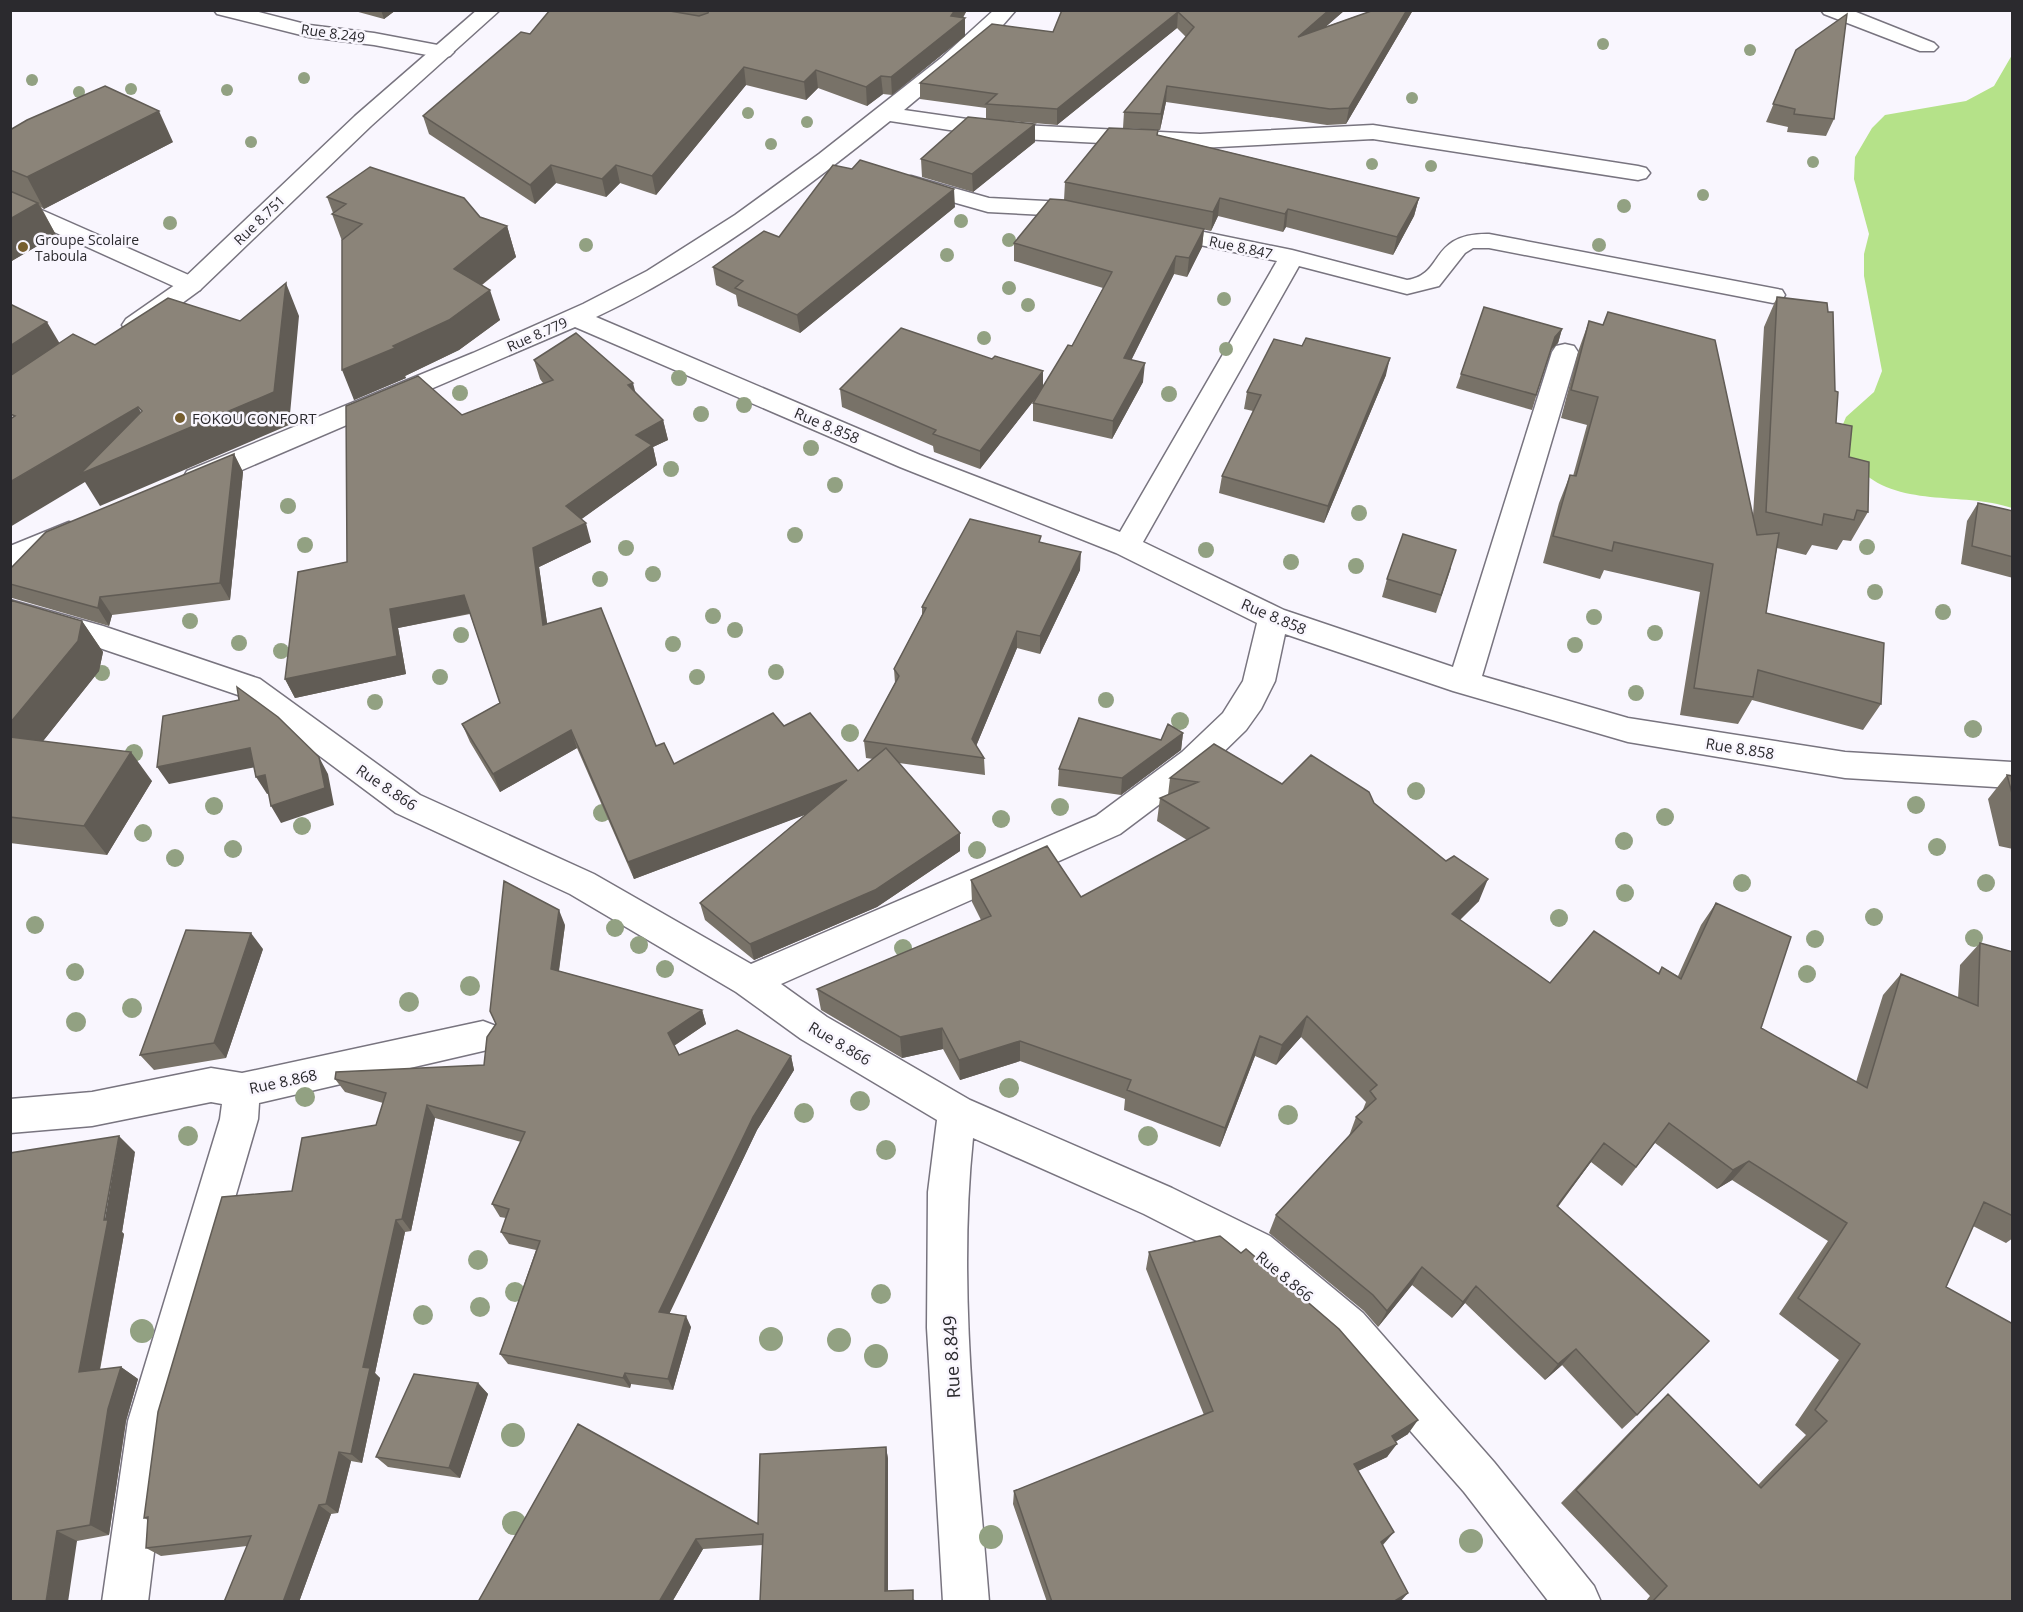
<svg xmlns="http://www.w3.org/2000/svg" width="2023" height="1612" font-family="'Open Sans',sans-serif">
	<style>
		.green { fill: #b5e289 }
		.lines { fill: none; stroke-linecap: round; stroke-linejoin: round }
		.street-casing { stroke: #78747f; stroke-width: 3 }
		.secondary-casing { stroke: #78747f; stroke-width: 3 }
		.street { fill: #fff; fill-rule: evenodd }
		.secondary { fill: #fff; fill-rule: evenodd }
		.tree { fill: #92a182 }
		.wall { fill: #787268 }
		.shaded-wall { fill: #615c55 }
		.building { fill: #8b8479; stroke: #615c55; stroke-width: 1.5 }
		.poi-dot { fill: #765e2f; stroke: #f9f6fe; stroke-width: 2 }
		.labels { text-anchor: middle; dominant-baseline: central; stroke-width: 5; stroke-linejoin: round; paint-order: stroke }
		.far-street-label { font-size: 14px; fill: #2b2a2e; stroke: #f9f6fe }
		.far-poi-label { font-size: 14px; fill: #2b2a2e; stroke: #f9f6fe; text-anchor: start }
		.poi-label { font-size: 15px; fill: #2b2a2e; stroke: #f9f6fe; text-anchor: start }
		.street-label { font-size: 15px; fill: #2b2a2e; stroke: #f9f6fe }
		.near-street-label { font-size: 18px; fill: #2b2a2e; stroke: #f9f6fe }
	</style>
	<rect width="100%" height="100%" fill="#f9f6fe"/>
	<path class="green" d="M2012 55V508C1961 491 1897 509 1857 467 1849 459 1845 444 1839 434L1846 417 1874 392 1882 371 1864 276V254L1869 234 1854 179 1855 157 1872 128 1885 115 1966 101 1994 86Z"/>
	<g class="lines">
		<defs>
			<path id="street" d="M214 10H251L309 25 374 33 443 46 450 48 454 52 450 56 443 58 374 45 309 37 217 14Z
				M994 10H1016L996 33 904 110 1002 124 1200 134 1373 125 1638 166 1646 168 1650 173 1646 178 1638 180 1373 139 1200 148 1002 138 890 121C798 195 702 267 596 317L920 455 1120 532 1277 261 1152 235 1148 230 1152 225 1160 223 1292 250 1407 280C1445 275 1428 233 1489 234L1782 290 1785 295 1782 300 1773 303 1489 248H1473L1465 253 1439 286 1407 294 1299 266 1143 542 1284 610 1453 667 1552 352 1556 346 1565 344 1574 346 1578 352 1482 676 1628 718 1845 752 2012 762V788L1845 778 1628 742 1453 691 1285 634 1275 681 1261 709 1246 730 1205 770 1120 834 781 984 827 1017 970 1100 1172 1188 1270 1236 1363 1313 1494 1462 1594 1586 1601 1602H1549L1464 1492 1333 1343 1242 1264 1144 1214 973 1138C957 1291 977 1448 989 1602H943L927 1328 928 1192 937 1120 801 1039 736 992 570 894 396 813 238 695 85 643 10 622V600L103 626 260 679 420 795 594 874 751 964 1096 816 1182 752 1223 713 1243 681 1257 623 1116 553 900 467 575 327 207 485 197 487 187 485 183 478 187 471 473 353 583 304 647 271 735 215 819 154 941 58Z
				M1821 10H1851L1934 43 1938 47 1934 51H1920L1824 14Z
				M911 176 989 198 1065 202 1094 209 1098 214 1094 219 1086 221 1065 216 988 212 903 188 899 183 903 178Z
				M10 196 200 280 203 285 200 290 191 292 182 290 10 212Z
				M69 522 79 525 83 532 79 539 10 568V546Z
				M483 1021 496 1026 501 1037 496 1048 259 1103 258 1119 170 1421 148 1602H102L128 1421 220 1119 222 1104 211 1102 92 1126 10 1133V1099L92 1092 211 1068 242 1073Z"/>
			<path id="secondary" d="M477 10H500L371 126 200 290 144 331 135 333 126 331 122 325 126 319 182 280 355 116Z"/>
		</defs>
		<use href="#street" class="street-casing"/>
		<use href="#secondary" class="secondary-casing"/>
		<use href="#street" class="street"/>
		<use href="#secondary" class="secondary"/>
	</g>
	<g class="tree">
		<circle cx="1603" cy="44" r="6"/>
		<circle cx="1750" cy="50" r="6"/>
		<circle cx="304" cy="78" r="6"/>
		<circle cx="32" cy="80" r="6"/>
		<circle cx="131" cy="89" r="6"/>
		<circle cx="227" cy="90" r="6"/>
		<circle cx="79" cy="92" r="6"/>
		<circle cx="1412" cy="98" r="6"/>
		<circle cx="748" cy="113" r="6"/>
		<circle cx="807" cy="122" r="6"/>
		<circle cx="251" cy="142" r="6"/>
		<circle cx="771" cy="144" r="6"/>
		<circle cx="1813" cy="162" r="6"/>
		<circle cx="1372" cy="164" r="6"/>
		<circle cx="1431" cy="166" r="6"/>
		<circle cx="1703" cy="195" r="6"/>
		<circle cx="1624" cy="206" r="7"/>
		<circle cx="961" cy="221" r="7"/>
		<circle cx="170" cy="223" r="7"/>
		<circle cx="1009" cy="240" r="7"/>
		<circle cx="586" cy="245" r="7"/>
		<circle cx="1599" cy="245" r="7"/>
		<circle cx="947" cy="255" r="7"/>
		<circle cx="1009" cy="288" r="7"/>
		<circle cx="1224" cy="299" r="7"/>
		<circle cx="1028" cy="305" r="7"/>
		<circle cx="984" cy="338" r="7"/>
		<circle cx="1226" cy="349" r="7"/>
		<circle cx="679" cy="378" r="8"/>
		<circle cx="460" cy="393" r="8"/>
		<circle cx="1169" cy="394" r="8"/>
		<circle cx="744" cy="405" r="8"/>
		<circle cx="701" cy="414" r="8"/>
		<circle cx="811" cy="448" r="8"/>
		<circle cx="671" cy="469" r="8"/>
		<circle cx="835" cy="485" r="8"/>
		<circle cx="288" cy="506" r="8"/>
		<circle cx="1359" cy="513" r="8"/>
		<circle cx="795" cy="535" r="8"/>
		<circle cx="305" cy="545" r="8"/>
		<circle cx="1867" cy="547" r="8"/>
		<circle cx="626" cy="548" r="8"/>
		<circle cx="1206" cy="550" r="8"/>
		<circle cx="1291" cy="562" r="8"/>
		<circle cx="1356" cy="566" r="8"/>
		<circle cx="653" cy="574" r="8"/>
		<circle cx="600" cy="579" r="8"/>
		<circle cx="1875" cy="592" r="8"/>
		<circle cx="1943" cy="612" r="8"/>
		<circle cx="713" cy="616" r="8"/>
		<circle cx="1594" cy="617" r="8"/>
		<circle cx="190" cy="621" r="8"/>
		<circle cx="735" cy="630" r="8"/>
		<circle cx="1655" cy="633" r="8"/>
		<circle cx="461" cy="635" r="8"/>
		<circle cx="239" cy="643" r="8"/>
		<circle cx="673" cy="644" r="8"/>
		<circle cx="1575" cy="645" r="8"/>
		<circle cx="281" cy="651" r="8"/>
		<circle cx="776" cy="672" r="8"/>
		<circle cx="102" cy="673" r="8"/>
		<circle cx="440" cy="677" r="8"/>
		<circle cx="697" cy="677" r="8"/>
		<circle cx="1636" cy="693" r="8"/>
		<circle cx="1106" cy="700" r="8"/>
		<circle cx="375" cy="702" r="8"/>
		<circle cx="1180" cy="721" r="9"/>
		<circle cx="1973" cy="729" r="9"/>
		<circle cx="850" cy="733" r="9"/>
		<circle cx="134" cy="753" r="9"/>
		<circle cx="1416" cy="791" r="9"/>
		<circle cx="1916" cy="805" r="9"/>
		<circle cx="214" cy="806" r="9"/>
		<circle cx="1060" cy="807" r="9"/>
		<circle cx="602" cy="813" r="9"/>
		<circle cx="1665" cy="817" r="9"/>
		<circle cx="1001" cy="819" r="9"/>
		<circle cx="302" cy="826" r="9"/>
		<circle cx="143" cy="833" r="9"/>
		<circle cx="1624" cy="841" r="9"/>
		<circle cx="1937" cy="847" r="9"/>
		<circle cx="233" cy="849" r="9"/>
		<circle cx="977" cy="850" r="9"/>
		<circle cx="175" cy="858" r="9"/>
		<circle cx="1742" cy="883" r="9"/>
		<circle cx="1986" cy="883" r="9"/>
		<circle cx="1625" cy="893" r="9"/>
		<circle cx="1874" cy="917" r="9"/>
		<circle cx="1559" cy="918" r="9"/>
		<circle cx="35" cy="925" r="9"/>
		<circle cx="615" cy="928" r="9"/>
		<circle cx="1974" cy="938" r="9"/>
		<circle cx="1815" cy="939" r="9"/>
		<circle cx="639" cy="945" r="9"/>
		<circle cx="903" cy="948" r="9"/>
		<circle cx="665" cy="969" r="9"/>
		<circle cx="75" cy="972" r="9"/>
		<circle cx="1807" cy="974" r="9"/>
		<circle cx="470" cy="986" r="10"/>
		<circle cx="409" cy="1002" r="10"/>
		<circle cx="132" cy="1008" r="10"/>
		<circle cx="76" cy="1022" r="10"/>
		<circle cx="1009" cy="1088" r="10"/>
		<circle cx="305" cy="1097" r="10"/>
		<circle cx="860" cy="1101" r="10"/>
		<circle cx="804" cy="1113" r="10"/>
		<circle cx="1288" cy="1115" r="10"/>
		<circle cx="188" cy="1136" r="10"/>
		<circle cx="1148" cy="1136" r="10"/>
		<circle cx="886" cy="1150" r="10"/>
		<circle cx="478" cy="1260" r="10"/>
		<circle cx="515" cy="1292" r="10"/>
		<circle cx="881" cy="1294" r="10"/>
		<circle cx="480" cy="1307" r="10"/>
		<circle cx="423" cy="1315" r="10"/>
		<circle cx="142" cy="1331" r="12"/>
		<circle cx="771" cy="1339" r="12"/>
		<circle cx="839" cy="1340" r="12"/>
		<circle cx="876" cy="1356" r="12"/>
		<circle cx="513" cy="1435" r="12"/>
		<circle cx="514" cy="1523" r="12"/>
		<circle cx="991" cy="1537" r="12"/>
		<circle cx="1471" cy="1541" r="12"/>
	</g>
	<path class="wall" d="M351 10H396L384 19Z
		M550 10H967L963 18 965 36 892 95 883 94 867 106 818 88 806 100 746 85 656 195 620 183 606 197 556 183 535 204 429 134 423 116 530 34Z
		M1062 10H1345L1325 27 1374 10H1413L1346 124 1327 125 1166 102 1160 130 1123 128 1124 112 1186 37 1177 28 1057 125 997 120 1035 142 973 192 922 177 921 159 986 119V108L920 99V83L1053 32Z
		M1796 50 1834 119 1826 136 1787 132 1788 127 1766 122Z
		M10 130 173 142 44 209 41 207 56 235 10 262Z
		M1158 130V135L1419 198 1414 216 1393 255 1286 227 1283 232 1218 216 1211 231 1064 200 1065 182Z
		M327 197 480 217 507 226 516 257 482 285 500 320 459 350 405 376 406 378 354 400 342 241 332 214 333 213Z
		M955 207 800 333 738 306 736 295 716 285 713 267 779 237Z
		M1204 229 1202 247 1187 277 1174 274 1131 360 1143 382 1112 439 1033 421V403L1038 395 980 469 934 452 933 446 842 407 840 389 992 359 1043 387 1072 346 1103 288 1014 261V243Z
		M1777 297 1836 423 1849 457 1868 512 1851 541 1843 540 1837 550 1812 545 1806 555 1777 548 1766 613 1881 704 1863 730 1752 700 1738 724 1680 715 1700 592 1604 570 1600 579 1543 563 1559 503 1570 475 1573 476 1587 425 1561 418 1579 349 1589 321 1753 516 1764 327Z
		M1562 329 1558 343 1550 351 1532 410 1456 388 1461 374Z
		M1302 346 1386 375 1324 523 1219 493 1222 476 1253 411 1244 409 1247 392Z
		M534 360 635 392 663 420 668 440 653 447 657 465 581 519 591 542 539 567 547 624 674 764 784 726 858 771 873 759 866 758 864 741 895 683 894 669 922 615V607L1041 542 1080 570 1040 654 1017 648 976 746 984 758 985 775 899 763 960 851 877 907 754 960 705 920 700 903 806 814 634 879 577 748 500 792 470 742 462 724 500 703 470 614 398 628 406 674 295 698 285 679 347 562 462 415 543 383 540 379Z
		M234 454 243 472 230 600 112 615 109 626 12 598 10 596V569Z
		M1978 503 2013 511V578L1961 564 1967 521Z
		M1451 568 1436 613 1382 597 1387 579Z
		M10 600 82 621 103 652 99 671 43 741 152 781 107 855 10 843Z
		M1183 733 1181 750 1121 795 1058 786 1059 769 1161 740Z
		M2007 775 2013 776V849L1999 846 1988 799Z
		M1170 778 1282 784 1374 803 1479 901 1460 920 1550 983 1658 973 1662 967 1678 976 1701 925 1716 903 1761 1028 1856 1082 1883 995 1901 974 1958 998 1960 965 1980 943 2013 952V1238L2006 1243 1973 1226 1946 1287 2013 1602H1645L1650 1596 1561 1503 1652 1409 1668 1394 1758 1485 1806 1435 1795 1425 1839 1360 1779 1314 1828 1241 1732 1180 1717 1189 1655 1143 1622 1186 1591 1162 1558 1207 1637 1415 1622 1429 1562 1365 1545 1380 1465 1303 1452 1318 1412 1285 1378 1327 1364 1311 1269 1233 1276 1215 1349 1136 1356 1117 1362 1112 1366 1102 1301 1037 1276 1065 1255 1056 1220 1147 1124 1110 1125 1099 1020 1061 960 1080 943 1049 902 1058 821 1010 817 989 981 920 972 902 971 880 1081 897 1187 840 1157 821 1160 798 1168 795Z
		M565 925 559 971 702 1010 706 1024 674 1046 679 1055 791 1056 794 1070 757 1130 669 1313 691 1327 673 1390 631 1384 630 1388 508 1364 500 1354 536 1250 509 1244 501 1232 506 1218 500 1217 492 1204 521 1142 435 1118 411 1231 405 1232 375 1373 380 1378 362 1463 351 1461 338 1513 331 1514 299 1602H224L247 1546 161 1556 146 1548 148 1520 144 1518 292 1191 376 1125 383 1103 345 1092 335 1079 484 1065Z
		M263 949 226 1058 154 1070 140 1055Z
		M135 1152 122 1232 124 1234 100 1370 121 1367 138 1379 126 1421 109 1535 77 1541 10 1602Z
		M1149 1252 1408 1434 1395 1442 1387 1457 1358 1471 1394 1532 1383 1545 1400 1602H1047L1013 1504 1014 1491 1204 1415 1146 1269Z
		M478 1383 488 1394 460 1478 388 1467 376 1457Z
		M578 1424 758 1524 886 1447 888 1459V1591L915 1600V1602L763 1545 703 1549 672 1602H478Z"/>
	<path class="shaded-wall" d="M381 10H396L384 19Z
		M955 10H967L960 22 965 18V36L892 95 891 77 951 16Z
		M1329 10H1345L1296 53 1298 37Z
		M1407 10H1413L1346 124 1349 108Z
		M1178 12 1177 28 1057 125V109Z
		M744 67 746 85 656 195 652 176Z
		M816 70 818 88 806 100 804 82Z
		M881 76 883 94 867 106 866 87Z
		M1167 86 1166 102 1160 130 1161 114Z
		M159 111 173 142 44 209 27 177Z
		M1035 124V142L973 192 972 174Z
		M551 165 556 183 535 204 530 185Z
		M616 165 620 183 606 197 602 179Z
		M954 189 955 207 800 333 797 315Z
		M1220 198 1218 216 1211 231 1213 212Z
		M1419 198 1414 216 1393 255 1397 237Z
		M38 203 56 235 10 262V219Z
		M1288 209 1286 227 1283 232 1285 214Z
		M507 226 516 257 464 299 454 269Z
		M1204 229 1202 247 1187 277 1189 258Z
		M1176 256 1174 274 1123 377 1124 358Z
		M286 283 299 316 289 425 100 506 85 482 10 527V482L138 407 156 439Z
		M490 290 500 320 459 350 405 376 406 378 354 400 342 370 393 346Z
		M47 322 66 354 10 391V346Z
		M1562 329 1558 343 1550 351 1555 337Z
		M1390 358 1386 375 1324 523 1328 506Z
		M1145 363 1143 382 1112 439 1113 421Z
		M1043 371V389L980 469V451Z
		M633 383 638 402 628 385Z
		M663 420 668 440 653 447 657 465 572 526 566 506 636 435Z
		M234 454 243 472 230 600 220 583Z
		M586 523 591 542 539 567 550 643 543 625 533 548Z
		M1081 552 1080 570 1040 654V636Z
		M464 595 471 613 398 628 406 674 295 698 285 679 390 609Z
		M100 597 112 615 109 626 98 608Z
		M82 621 103 652 99 671 24 765 10 748V723Z
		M1017 631V648L972 756V739Z
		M571 730 577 748 500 792 493 774Z
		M1183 733 1181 750 1121 795 1122 778Z
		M250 748 261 766 169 784 157 767Z
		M131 752 152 781 107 855 84 826Z
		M319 757 328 774 334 805 281 823 271 806Z
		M265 775 275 792 267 794 256 777Z
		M847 780 850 798 634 879 628 862Z
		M960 833V851L877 907 754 960 750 944Z
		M1488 879 1479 901 1443 936 1452 914Z
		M559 910 565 925 557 983 551 969Z
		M251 933 263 949 226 1058 214 1043Z
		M702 1010 706 1024 672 1047 668 1033Z
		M1307 1016 1301 1037 1276 1065 1282 1045Z
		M942 1028 943 1049 902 1058 900 1037Z
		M1260 1036 1255 1056 1220 1147 1225 1128Z
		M1020 1041V1061L960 1080 959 1060Z
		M791 1056 794 1070 757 1130 665 1323 659 1312 753 1117Z
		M427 1105 435 1118 411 1231 402 1219Z
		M119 1136 135 1152 122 1232 124 1234 97 1384 79 1372Z
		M1604 1143 1591 1162 1544 1224 1557 1206Z
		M1749 1161 1732 1180 1717 1189 1733 1170Z
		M396 1220 405 1232 375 1373 380 1378 362 1463 351 1454 363 1367Z
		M1422 1267 1412 1285 1378 1327 1387 1311Z
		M1476 1286 1465 1303 1452 1318 1463 1302Z
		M686 1316 691 1327 673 1390 668 1379Z
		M1576 1349 1562 1365 1545 1380 1558 1364Z
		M121 1367 138 1379 126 1421 109 1535 90 1525 108 1409Z
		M625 1373 631 1384 630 1388 623 1378Z
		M478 1383 488 1394 460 1478 449 1468Z
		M1418 1420 1408 1434 1382 1450 1392 1436Z
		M1397 1444 1387 1457 1345 1477 1354 1464Z
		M886 1447 888 1459V1601L885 1591Z
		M339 1452 351 1461 338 1513 326 1504Z
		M319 1505 331 1514 299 1602H283Z
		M57 1531 77 1541 68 1602H46Z
		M1394 1532 1384 1543 1372 1554 1381 1542Z
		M696 1539 703 1549 672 1602H659Z
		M1408 1593 1400 1602H1393Z"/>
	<path class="building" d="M550 10H664L699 16 708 13 709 10H955L951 16 965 18 891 77 881 76 866 87 816 70 804 82 744 67 652 176 616 165 602 179 551 165 530 185 423 116 521 32 530 34Z
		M1062 10H1329L1298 37 1374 10H1407L1349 108 1330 109 1167 86 1161 114 1124 112 1194 27 1178 12 1057 109 986 104 997 94 920 83 992 24 1053 32Z
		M1847 14 1834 119 1794 114 1795 109 1773 104 1796 50Z
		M105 86 159 111 27 177 10 170V130L27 120Z
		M968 117 1035 124 972 174 921 159Z
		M1109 128 1158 130 1157 135 1419 198 1397 237 1288 209 1285 214 1220 198 1213 212 1065 182Z
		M860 160 954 189 797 315 735 288 743 281 713 267 764 231 779 237 833 165 852 169Z
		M370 167 464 198 480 217 507 226 454 269 490 290 449 320 393 346 395 348 342 370V240L362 224 332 214 346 204 327 197Z
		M10 191 38 203 10 219Z
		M1050 199 1065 200 1204 229 1189 258 1176 256 1124 358 1145 363 1113 421 1033 403 1068 345 1072 346 1112 272 1014 243Z
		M286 283 274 392 80 474 142 411 138 407 10 482V419L15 416 10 414V376L73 334 95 345 168 298 240 321Z
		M1777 297 1827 303 1828 312H1833L1835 391 1838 392 1836 423 1852 426 1849 457 1869 462 1868 512 1857 510 1854 520 1824 514 1822 525 1766 512Z
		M10 304 47 322 10 346Z
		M1484 307 1562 329 1555 337 1536 395 1461 374Z
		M1608 312 1715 340 1757 535 1779 533 1766 613 1884 643 1881 704 1758 670 1753 697 1694 688 1713 564 1614 542 1612 551 1553 536 1570 475 1576 476 1598 397 1571 390 1589 321 1603 325Z
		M901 328 992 359 995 356 1043 371 980 451 933 434 936 430 840 389Z
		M576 333 633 383 628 385 663 420 636 435 652 445 566 506 586 523 533 548 543 625 601 608 656 746 664 743 674 764 773 713 784 726 810 713 858 771 886 748 960 833 875 890 750 944 700 903 847 780 628 862 571 730 493 774 462 724 500 703 464 595 390 609 397 656 285 679 298 572 347 562 346 406 418 376 462 415 553 380 534 360Z
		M1306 338 1390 358 1328 506 1222 476 1261 395 1247 392 1274 339 1302 346Z
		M234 454 220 583 100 597 98 608 10 584V569L46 532Z
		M1978 503 2013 511V557L1972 546Z
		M970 519 1041 536 1039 542 1081 552 1040 636 1017 631 972 739 984 758 864 741 899 676 894 669 926 608 922 607Z
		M1403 534 1456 550 1441 595 1387 579Z
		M10 600 82 621 78 641 10 723Z
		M237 687 278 717 319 757 325 788 271 806 265 775 256 777 250 748 157 767 163 716 239 700Z
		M1079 718 1161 740 1168 724 1183 733 1122 778 1059 769Z
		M10 737 131 752 84 826 10 817Z
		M1214 744 1282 784 1311 755 1369 792 1374 803 1446 861 1454 856 1488 879 1452 914 1550 983 1594 931 1659 974 1662 967 1681 979 1716 903 1791 937 1761 1028 1867 1088 1901 974 1978 1006 1980 943 2013 952V1216L1984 1202 1946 1287 2013 1324V1602H1652L1667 1586 1576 1490 1668 1394 1761 1488 1827 1421 1815 1410 1860 1344 1798 1298 1847 1223 1749 1161 1733 1170 1669 1123 1636 1167 1604 1143 1557 1206 1709 1341 1637 1415 1576 1349 1558 1364 1476 1286 1463 1302 1422 1267 1387 1311 1373 1295 1276 1215 1362 1122 1356 1117 1376 1099 1370 1091 1377 1085 1307 1016 1282 1045 1260 1036 1225 1128 1127 1090 1131 1080 1020 1041 959 1060 942 1028 900 1037 817 989 991 916 971 880 1047 846 1081 897 1209 828 1160 798 1198 782 1170 778Z
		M2007 775 2013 776V797Z
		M504 881 559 910 551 969 702 1010 668 1033 679 1055 737 1030 791 1056 753 1117 659 1312 686 1316 668 1379 625 1373 623 1378 500 1354 540 1241 501 1232 509 1209 492 1204 525 1132 427 1105 402 1219 396 1220 363 1367 370 1368 351 1454 339 1452 326 1504 319 1505 283 1602H224L251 1536 146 1548 148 1517 144 1518 158 1412 222 1197 292 1191 302 1138 376 1125 386 1093 335 1079 336 1072 484 1065 487 1037 496 1024 490 1011Z
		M186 930 251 933 214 1043 140 1055Z
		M119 1136 104 1220H108L79 1372 121 1367 108 1409 90 1525 57 1531 46 1602H10V1153Z
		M1220 1236 1241 1253 1246 1249 1339 1329 1418 1420 1392 1436 1397 1444 1354 1464 1394 1532 1381 1542 1408 1593 1393 1602H1052L1014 1491 1213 1411 1149 1252Z
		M414 1374 478 1383 449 1468 376 1457Z
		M578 1424 758 1524 760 1454 886 1447 885 1591 913 1590V1602H760L763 1534 696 1539 659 1602H478Z"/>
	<g class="poi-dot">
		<circle cx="23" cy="247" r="6"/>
		<circle cx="180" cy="418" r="6"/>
	</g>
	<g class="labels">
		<g class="far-street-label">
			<text transform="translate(333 33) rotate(8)">Rue 8.249</text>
			<text transform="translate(259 220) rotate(-44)">Rue 8.751</text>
			<text transform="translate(1241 247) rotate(12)">Rue 8.847</text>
			<text transform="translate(537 334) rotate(-24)">Rue 8.779</text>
		</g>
		<g class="far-poi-label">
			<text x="35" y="239">Groupe Scolaire<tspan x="35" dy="16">Taboula</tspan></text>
		</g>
		<g class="poi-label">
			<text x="192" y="418">FOKOU CONFORT</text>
		</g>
		<g class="street-label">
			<text transform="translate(827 425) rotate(23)">Rue 8.858</text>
			<text transform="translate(1274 616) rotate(23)">Rue 8.858</text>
			<text transform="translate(1740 748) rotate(9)">Rue 8.858</text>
			<text transform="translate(387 787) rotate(34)">Rue 8.866</text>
			<text transform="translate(840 1043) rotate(31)">Rue 8.866</text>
			<text transform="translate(283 1081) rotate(-12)">Rue 8.868</text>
			<text transform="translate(1285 1276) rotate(40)">Rue 8.866</text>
		</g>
		<g class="near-street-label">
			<text transform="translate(951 1357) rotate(-93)">Rue 8.849</text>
		</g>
	</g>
	<rect width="2023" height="1612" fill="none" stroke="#2b2a2e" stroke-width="24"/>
</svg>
